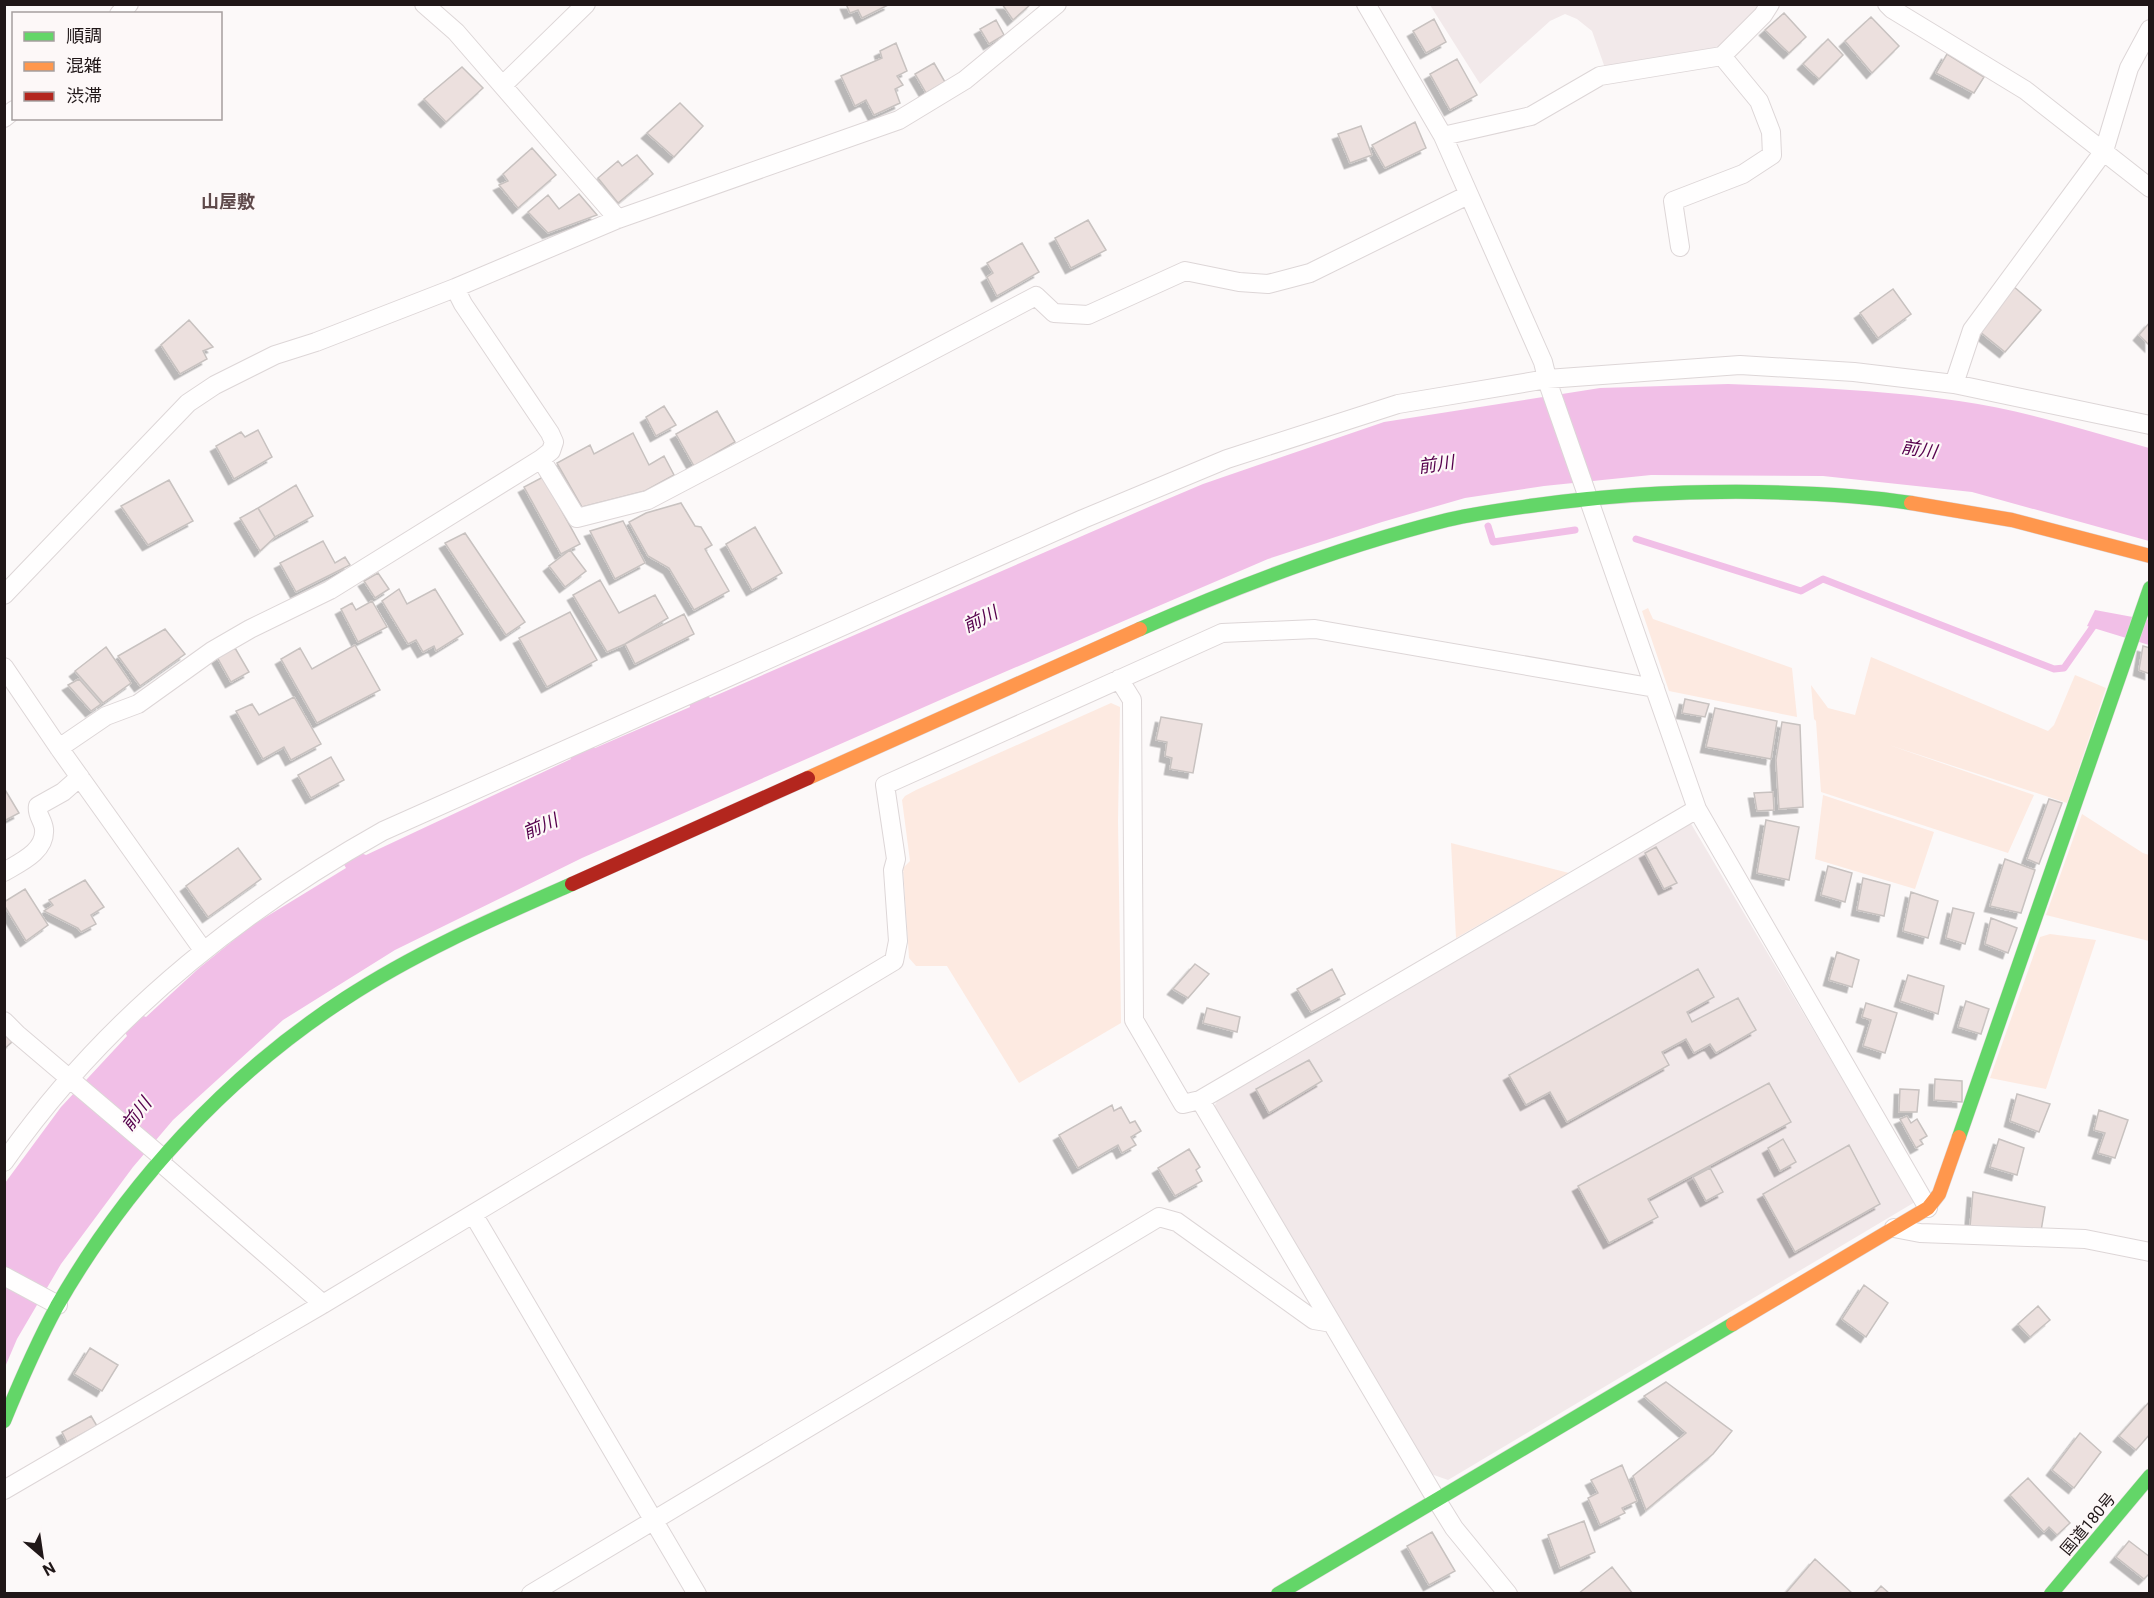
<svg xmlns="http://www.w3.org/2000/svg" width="2154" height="1598" font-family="Roboto,'Noto Sans JP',sans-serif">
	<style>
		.built { fill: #f2e9ea }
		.green { fill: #fdeae1 }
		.water { fill: #f1bfe7 }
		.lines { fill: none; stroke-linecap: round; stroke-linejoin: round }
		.stream { stroke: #f1bfe7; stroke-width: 7 }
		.building { fill: #ece0de; stroke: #c8c2c0; stroke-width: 1.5; filter: url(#shadow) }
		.street-casing { stroke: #ddd6d7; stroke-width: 20 }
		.fast-casing { stroke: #ddd6d7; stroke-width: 15 }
		.slow-casing { stroke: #ddd6d7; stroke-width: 15 }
		.jam-casing { stroke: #ddd6d7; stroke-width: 15 }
		.street { stroke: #fffefe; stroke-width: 18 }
		.fast { stroke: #63d668; stroke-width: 14 }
		.slow { stroke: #ff974d; stroke-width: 14 }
		.jam { stroke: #b3261e; stroke-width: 14 }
		.labels { text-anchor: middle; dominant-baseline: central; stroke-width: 4.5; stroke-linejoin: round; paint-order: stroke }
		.street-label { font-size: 16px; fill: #201718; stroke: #fdf8f8 }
		.neighbourhood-label { font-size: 18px; font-weight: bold; fill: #5f4a4b; stroke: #fdf8f8 }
		.water-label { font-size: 18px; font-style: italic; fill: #55004c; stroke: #fdf8f8 }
	</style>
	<defs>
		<filter id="shadow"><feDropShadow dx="-5.5" dy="5.5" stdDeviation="0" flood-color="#0004"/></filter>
	</defs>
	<rect width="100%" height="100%" fill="#fcf9f9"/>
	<path class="built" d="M1430 5H1761L1727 44 1710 55 1605 68 1592 31 1577 19 1565 14 1550 21 1480 84Z
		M1690 822 1915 1202 1448 1480 1431 1474 1213 1109 1218 1099Z"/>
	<path class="green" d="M1648 608 1653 619 1792 668 1797 717 1669 691 1642 611Z
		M1871 657 2048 731 2054 725 2075 675 2106 688 2067 803 1889 745 2034 795 2008 853 1821 792 1816 721 1814 719 1811 685 1828 708 1855 715Z
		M1111 703 1120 707 1118 821 1121 1023 1019 1083 947 966H916L909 958 903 868 910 861 902 800 905 796 916 790Z
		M1823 795 1934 832 1915 889 1815 859Z
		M2082 814 2143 853 2149 855V941L2046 915Z
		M1451 843 1569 873 1456 938Z
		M2050 934 2096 940 2046 1089 1990 1078 2040 937Z"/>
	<path class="water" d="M1728 384C1806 387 1882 390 1959 401 2024 410 2087 431 2149 448V541L1972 492 1823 476 1651 475 1544 486 1465 498 1382 522 1268 559 956 693 582 858 395 950 283 1020 173 1120 133 1167 61 1264 17 1339 5 1367V1183L61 1107 127 1036 124 1030 139 1014 146 1017 198 969 251 926 346 868 343 863 361 853 366 855 571 759 570 757 591 745 595 748 690 707 689 702 706 694 710 698 1151 506 1203 484 1384 422 1600 388Z
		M2095 610 2149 620V645L2087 626Z"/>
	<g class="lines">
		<path class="stream" d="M1488 526 1493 542 1575 530
			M1636 539 1801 591 1823 579 2054 669 2064 668 2097 621"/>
	</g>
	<path class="building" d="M846 4H890L862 18 858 10 850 13Z
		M1002 4H1031L1013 20Z
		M1784 13 1806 37 1789 53 1765 30Z
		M1871 17 1899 46 1872 73 1845 41Z
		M1434 19 1446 42 1426 53 1413 31Z
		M996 20 1004 35 989 44 980 29Z
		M1828 39 1843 55 1819 79 1803 64Z
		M896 43 907 71 897 76 903 85 895 89 900 103 874 115 866 100 855 106 841 76 882 58 880 51Z
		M1947 54 1984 77 1974 93 1936 73Z
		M1457 59 1477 95 1450 110 1430 74Z
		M934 63 945 82 926 93 915 74Z
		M462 67 483 88 446 122 424 99Z
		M680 103 703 126 674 157 647 133Z
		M1415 122 1426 148 1385 168 1372 145Z
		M1361 126 1372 155 1350 163 1338 134Z
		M532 148 556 175 518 208 499 185 508 181 503 174Z
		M637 155 653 174 618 203 598 178 618 161 622 166Z
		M579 194 597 215 548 233 528 212 548 195 559 209Z
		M1088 220 1106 250 1071 268 1055 238Z
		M1022 243 1039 272 997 296 987 277 993 273 987 263Z
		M2013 286 2041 310 2005 352 1979 331Z
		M1893 289 1911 314 1878 338 1860 313Z
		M189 320 213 347 203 351 207 359 180 374 161 345Z
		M2150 322V346L2139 335Z
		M664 406 676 425 656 436 646 417Z
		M717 411 735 442 694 466 676 434Z
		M258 430 272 457 234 479 216 446 241 432 245 437Z
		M633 433 649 465 664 456 674 475 645 491 582 507 557 463 590 445 594 454Z
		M543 477 580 544 561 554 524 487Z
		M169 480 193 521 148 545 121 506Z
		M296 485 313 516 275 537 258 508Z
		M681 503 695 526 701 527 712 545 705 549 729 591 694 610 669 568 648 556 629 522 646 513Z
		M258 508 275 537 260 551 240 518Z
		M623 521 645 563 615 579 590 531Z
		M755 527 782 573 752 590 726 544Z
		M465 533 525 622 506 635 445 543Z
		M323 541 335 563 345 557 350 565 296 592 280 563Z
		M570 550 586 571 565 587 549 566Z
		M378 573 389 589 375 598 364 581Z
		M600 580 619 613 655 595 668 618 625 644 607 652 573 595Z
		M399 589 407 604 435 589 463 634 436 651 434 646 423 652 416 640 408 644 382 601Z
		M372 601 387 627 358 642 341 609 352 603 356 610Z
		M570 612 597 660 547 687 519 638Z
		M684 614 694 634 635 664 625 644Z
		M165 629 185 654 140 686 118 656Z
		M355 645 380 690 317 723 281 659 300 648 312 669Z
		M2143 646 2150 648V674L2139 670Z
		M106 647 131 683 103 703 75 671Z
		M235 648 249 672 231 682 217 657Z
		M79 679 101 704 91 711 68 685Z
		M294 697 321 744 291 760 284 747 263 759 236 711 252 704 259 715Z
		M1685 699 1709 704 1705 717 1682 713Z
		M1715 708 1777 721 1771 759 1706 747Z
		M1161 717 1202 724 1193 773 1170 769 1172 758 1165 756 1167 742 1156 740Z
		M1782 722 1800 725 1803 807 1779 809 1776 760Z
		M331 757 344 780 311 798 298 775Z
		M4 788 19 813 4 821Z
		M1773 792 1774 810 1757 811 1754 793Z
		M2049 799 2062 803 2039 864 2027 859Z
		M1766 820 1799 827 1789 880 1757 873Z
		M1656 847 1677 883 1664 889 1645 853Z
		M238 848 261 879 208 917 186 886Z
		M2005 859 2035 870 2021 913 1990 906Z
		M1828 866 1852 873 1845 902 1821 895Z
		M1863 878 1890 885 1884 916 1857 910Z
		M85 880 104 907 91 915 96 924 81 932 78 928 44 911 53 905 49 900Z
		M25 889 48 925 26 941 4 905V902Z
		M1911 892 1938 901 1928 938 1903 931Z
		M1953 908 1974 913 1965 944 1946 938Z
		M1991 918 2017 928 2008 953 1985 944Z
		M1837 952 1859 960 1852 987 1829 980Z
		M1195 964 1209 974 1188 998 1173 989Z
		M1332 969 1345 994 1311 1012 1297 989Z
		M1698 969 1714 997 1687 1012 1692 1022 1738 998 1756 1030 1716 1053 1710 1044 1694 1053 1686 1039 1662 1052 1669 1065 1567 1122 1550 1092 1526 1105 1509 1075Z
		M1908 975 1944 986 1938 1014 1900 1001Z
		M1966 1001 1989 1009 1981 1034 1958 1027Z
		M1866 1003 1897 1013 1885 1053 1863 1046 1871 1020 1862 1017Z
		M1207 1008 1240 1017 1237 1032 1203 1023Z
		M4 1034 12 1042 4 1049Z
		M1309 1060 1322 1081 1269 1113 1256 1089Z
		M1935 1079 1962 1081V1102L1934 1100Z
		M1769 1083 1791 1122 1648 1199 1658 1217 1609 1243 1578 1186Z
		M1900 1089 1919 1090 1917 1112H1899Z
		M2017 1094 2050 1104 2039 1132 2010 1121Z
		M1112 1105 1114 1111 1121 1107 1130 1123 1135 1121 1141 1131 1131 1137 1136 1145 1122 1153 1118 1145 1078 1168 1059 1135Z
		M2099 1110 2128 1120 2115 1158 2098 1153 2105 1133 2094 1130Z
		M1907 1116 1911 1123 1917 1119 1927 1136 1920 1140 1923 1144 1916 1148 1900 1119Z
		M1783 1139 1796 1162 1780 1171 1768 1148Z
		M1999 1139 2024 1148 2017 1175 1990 1167Z
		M1849 1145 1880 1204 1795 1252 1763 1194Z
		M1189 1149 1200 1167 1196 1170 1202 1181 1175 1196 1158 1168Z
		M1710 1168 1723 1192 1706 1201 1693 1177Z
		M1973 1192 2045 1207 2041 1231 1970 1227Z
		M1864 1285 1888 1303 1866 1337 1842 1319Z
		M2038 1306 2050 1320 2030 1337 2018 1324Z
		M90 1348 118 1365 102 1391 74 1374Z
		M1666 1382 1732 1431 1713 1454 1646 1510 1633 1476 1686 1433 1644 1396Z
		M2150 1401V1434L2136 1450 2119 1436Z
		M91 1416 97 1426 67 1442 62 1432Z
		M2080 1433 2101 1452 2074 1488 2052 1470Z
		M1622 1465 1637 1501 1622 1508 1625 1513 1600 1525 1588 1498 1598 1493 1591 1480Z
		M2028 1478 2070 1523 2057 1535 2049 1527 2044 1532 2010 1495Z
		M1584 1521 1595 1552 1560 1568 1548 1535Z
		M1432 1532 1455 1571 1429 1585 1407 1546Z
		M2129 1541 2150 1557V1573L2144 1579 2116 1557Z
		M1815 1559 1853 1594H1785Z
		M1612 1567 1633 1594H1578Z
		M1881 1586 1890 1594H1874Z"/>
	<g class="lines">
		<defs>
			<path id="street" d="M424 4 456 32 618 219
				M1366 4 1443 136 1543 362 1549 386 1697 809 1928 1208
				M1887 4 1892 9 2025 90 2150 188
				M119 14 129 4
				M503 85 586 4
				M4 118 14 110
				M1443 136 1531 116 1600 76 1722 56 1763 15 1770 4
				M1680 247 1673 201 1743 174 1772 155 1771 132 1759 101 1722 56
				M1954 384 1972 330 2104 151 2129 68 2150 29
				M541 459 577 518 648 500 1036 296 1054 313 1088 315 1185 271 1239 282 1268 284 1310 273 1468 195
				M4 595 188 403 215 385 275 355 316 342 455 288 618 219 899 120 965 80 1057 4
				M4 667 59 748 203 950
				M1119 679 1132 700 1134 1020 1183 1104 1200 1100
				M59 748 106 716 138 704 212 651 250 629 330 590 541 459 551 451 554 442 550 433 463 304 455 288
				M4 872C21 862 46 851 44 829 43 820 36 814 38 806L63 792 80 777
				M4 1021 17 1034 163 1158
				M4 1162C102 1022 235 914 383 831L1083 519 1227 459 1398 404 1547 379 1740 365 1854 372 1954 384 2150 425
				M160 1162 323 1304
				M473 1214 697 1594
				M1894 1228 1920 1233 2085 1239 2150 1252
				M4 1276 58 1305
				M4 1490 323 1304 894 961 898 941 893 870 896 859 885 785 1222 633 1315 629 1655 688
				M531 1594 1159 1217 1177 1222 1314 1320 1332 1323
				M1508 1594 1454 1528 1436 1499 1200 1100 1697 809"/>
			<path id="fast" d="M1140 629C1240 585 1342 546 1447 520 1477 513 1507 509 1537 505 1610 495 1684 491 1758 492 1809 493 1860 495 1911 503
				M1959 1137 2150 588
				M4 1421C20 1382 37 1343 57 1306 127 1184 227 1075 346 998 416 952 495 918 572 884
				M1278 1594 1733 1324
				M2051 1594 2150 1476"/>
			<path id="slow" d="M1911 503 2012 520 2150 556
				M808 778 1140 629
				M1733 1324 1928 1208 1939 1194 1959 1137"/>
			<path id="jam" d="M572 884 808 778"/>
		</defs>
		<use href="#street" class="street-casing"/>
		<use href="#fast" class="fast-casing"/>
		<use href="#slow" class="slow-casing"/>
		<use href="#jam" class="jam-casing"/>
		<use href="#street" class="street"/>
		<use href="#fast" class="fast"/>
		<use href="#slow" class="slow"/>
		<use href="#jam" class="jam"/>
	</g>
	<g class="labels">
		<g class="street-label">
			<text transform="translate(2088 1524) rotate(-50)">国道180号</text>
		</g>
		<g class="neighbourhood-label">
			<text x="228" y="201">山屋敷</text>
		</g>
		<g class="water-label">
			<text transform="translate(1919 449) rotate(9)">前川</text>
			<text transform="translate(1436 464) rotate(-8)">前川</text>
			<text transform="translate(980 619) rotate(-26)">前川</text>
			<text transform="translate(540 826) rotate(-23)">前川</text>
			<text transform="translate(136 1114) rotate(-53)">前川</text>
		</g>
	</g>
	<rect width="2154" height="1598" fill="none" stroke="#201718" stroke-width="12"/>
	<rect x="12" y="12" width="210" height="108" fill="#fdf8f8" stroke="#a59e9e" stroke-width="1.5"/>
	<rect x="24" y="32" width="30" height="9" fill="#63d668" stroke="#a59e9e" stroke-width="1.5"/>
	<text x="66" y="42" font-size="18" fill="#201718">順調</text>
	<rect x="24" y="62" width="30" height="9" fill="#ff974d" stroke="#a59e9e" stroke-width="1.5"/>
	<text x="66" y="72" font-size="18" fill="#201718">混雑</text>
	<rect x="24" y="92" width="30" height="9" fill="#b3261e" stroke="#a59e9e" stroke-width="1.5"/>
	<text x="66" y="102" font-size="18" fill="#201718">渋滞</text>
	<g transform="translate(42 1556) rotate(151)" stroke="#fdf8f8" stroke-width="4.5" paint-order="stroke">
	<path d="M0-4.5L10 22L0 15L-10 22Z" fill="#201718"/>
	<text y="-9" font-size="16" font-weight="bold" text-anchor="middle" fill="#201718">N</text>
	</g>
</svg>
